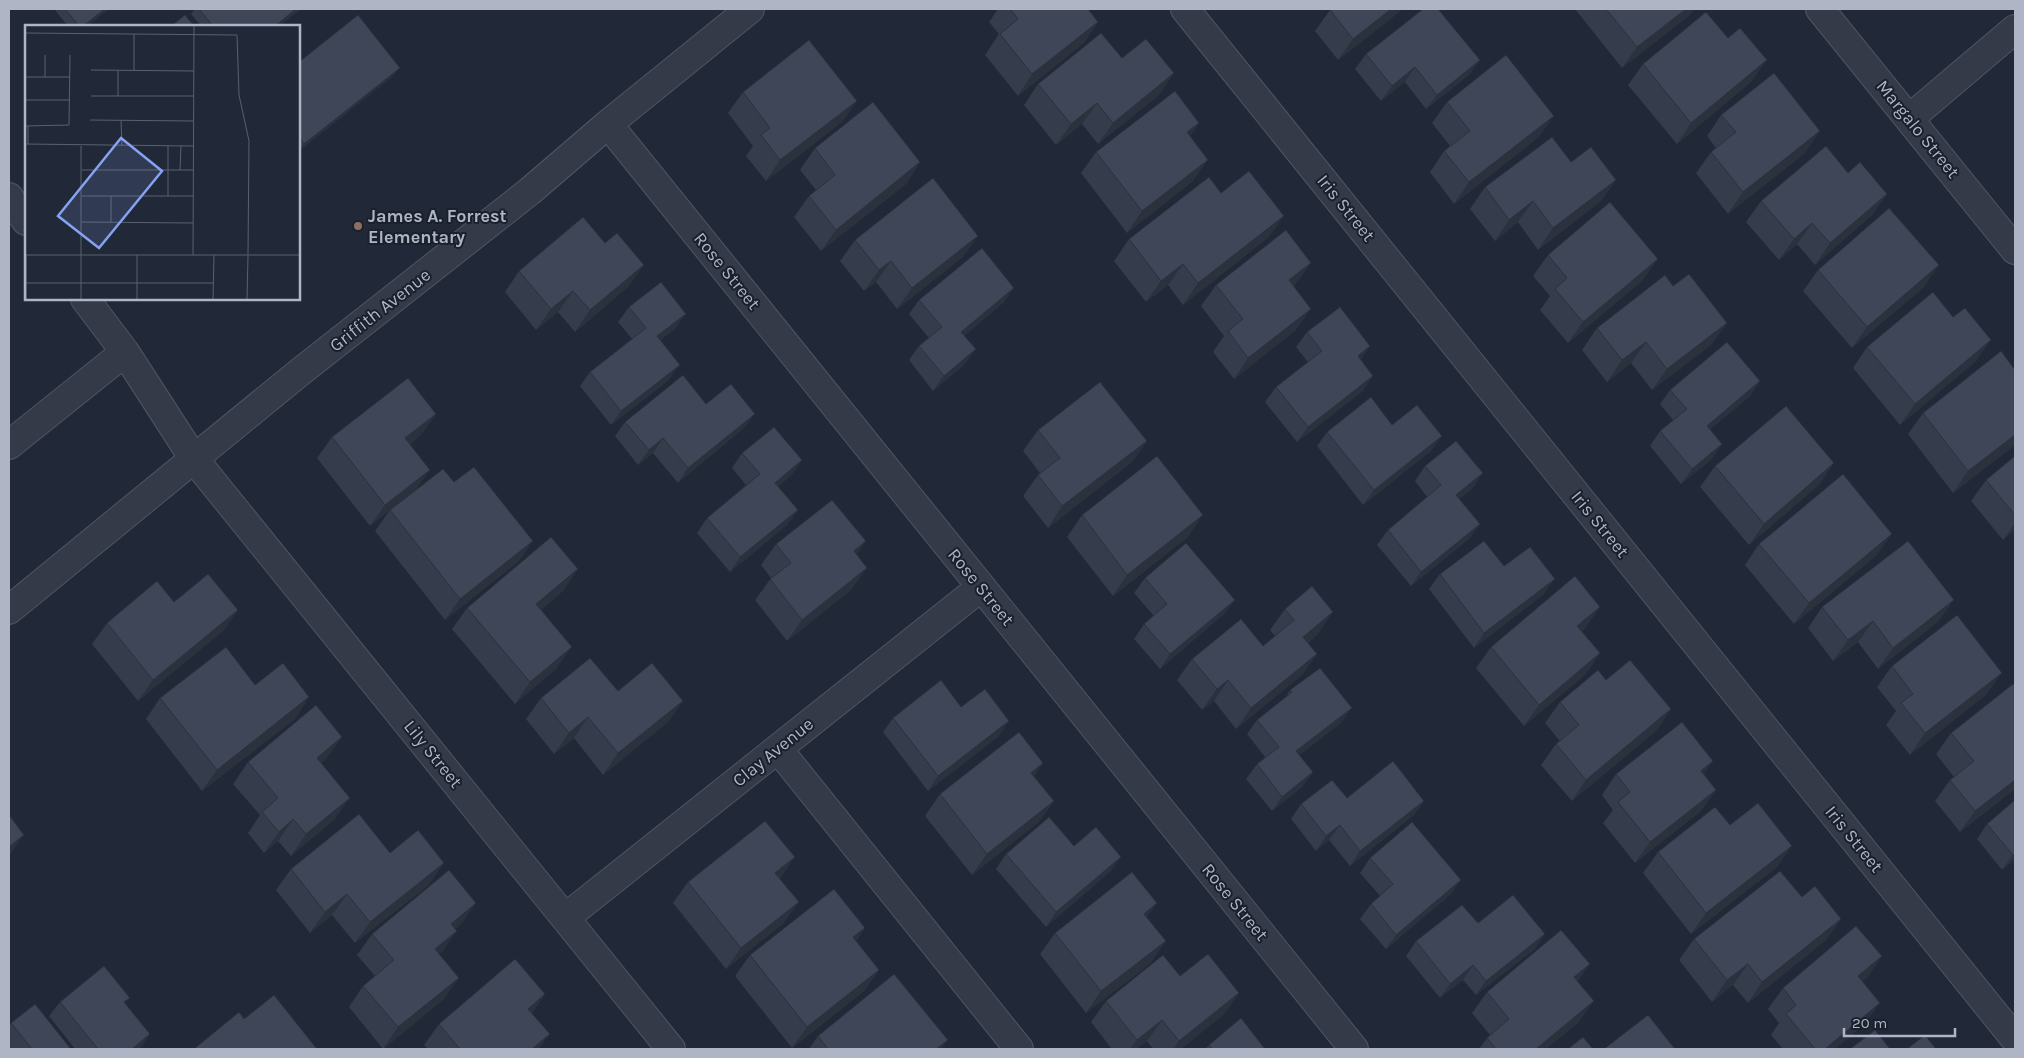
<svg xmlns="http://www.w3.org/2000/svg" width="2024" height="1058" font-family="Karla,sans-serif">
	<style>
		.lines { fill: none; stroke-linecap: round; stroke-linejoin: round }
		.minor-casing { stroke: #4f5563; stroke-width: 30 }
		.minor { stroke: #353a48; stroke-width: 28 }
		.wall { fill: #353c4b }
		.shaded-wall { fill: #2b313d }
		.building { fill: #3e4657; stroke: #2b313d }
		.education-dot { fill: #8d6e63; stroke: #1a202c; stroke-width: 2 }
		.labels { text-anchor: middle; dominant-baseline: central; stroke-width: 4; stroke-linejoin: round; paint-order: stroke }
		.street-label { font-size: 18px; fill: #afb5c4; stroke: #1a202c }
		.poi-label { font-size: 18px; font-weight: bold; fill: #afb5c4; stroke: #1a202c; text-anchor: start }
		.inset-road { fill: none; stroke: #5a606f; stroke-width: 1 }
		.view { fill: #86a3f3; fill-opacity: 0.15; stroke: #86a3f3; stroke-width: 2.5 }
		.inset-edge { fill: none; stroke: #afb5c4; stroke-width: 2.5 }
	</style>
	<rect width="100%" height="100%" fill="#212837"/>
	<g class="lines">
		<defs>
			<path id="minor" d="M1185 9 2015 1039
				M1820 9 2015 250
				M1910 118 2015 29
				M608 124 1354 1049
				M9 197 26 221
				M85 299 125 352 194 459 671 1049
				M9 445 125 352
				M9 610 300 372 530 191 608 124 750 9
				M778 749 1019 1049
				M565 918 981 587"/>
		</defs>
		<use href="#minor" class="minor-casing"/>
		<use href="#minor" class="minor"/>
	</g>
	<path class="wall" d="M54 9H109L87 26H68Z
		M195 9H301L279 26H201L191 14Z
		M998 9H1088L1098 22 1084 43 1018 96 985 55 999 34 989 22Z
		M1403 9 1338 60 1315 31 1330 10Z
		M1575 9H1694L1690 15 1622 68Z
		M1366 54 1480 60 1469 75 1426 109 1405 82 1381 101 1355 69Z
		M1122 58 1174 73 1159 95 1098 144 1082 124 1056 145 1024 105 1038 84Z
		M299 62 394 75 299 151Z
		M1643 64 1752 81 1677 144 1628 85Z
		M743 92 857 101 842 122 766 181 746 156 753 146 728 113Z
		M1447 102 1539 137 1454 204 1430 172 1444 151 1450 146 1432 123Z
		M1721 115 1805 153 1728 214 1696 173 1711 152 1716 148 1707 136Z
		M1199 123 1190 136 1193 181 1127 233 1081 173 1096 152Z
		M815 148 920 162 906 184 821 251 794 217 809 196 816 190 800 170Z
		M1571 162 1616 180 1601 201 1538 250 1518 222 1495 241 1470 209 1485 187Z
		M1848 173 1887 194 1872 215 1815 265 1797 244 1779 260 1746 222 1761 201Z
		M1221 193 1269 237 1183 305 1168 285 1146 302 1114 261 1129 239Z
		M855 240 963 257 897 309 876 282 864 291 840 261Z
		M1548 255 1643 280 1568 343 1540 310 1550 296 1533 276Z
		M1818 270 1924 287 1852 348 1803 291Z
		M519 271 629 286 575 332 558 312 536 330 505 292Z
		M1296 284 1294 286 1296 330 1234 379 1213 352 1224 336 1201 306 1216 285Z
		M1673 286 1727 323 1712 344 1652 390 1631 363 1607 382 1582 350 1597 328Z
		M919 300 1004 302 964 336 965 364 933 391 909 360 919 346 929 338 909 314Z
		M629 307 675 329 660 340 669 380 611 425 580 386 590 372 632 339 618 322Z
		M1953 317 1976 361 1900 425 1853 368 1867 347Z
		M1307 332 1361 360 1363 391 1297 442 1265 402 1276 387 1308 362 1296 347Z
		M1760 381 1750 396 1710 429 1722 444 1712 459 1681 484 1650 446 1660 431 1673 420 1660 404 1670 390Z
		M706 404 744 428 678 483 653 453 638 465 615 436 625 422Z
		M1923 413 2015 445 1953 493 1908 434Z
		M436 414 421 435 410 444 415 491 454 482 533 541 518 562 445 620 375 531 390 510 370 526 317 458 332 437Z
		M1038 430 1147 441 1132 462 1048 528 1023 496 1038 475 1040 473 1023 451Z
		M1327 432 1432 450 1363 505 1317 446Z
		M742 453 802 460 792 475 778 486 798 510 787 525 730 572 697 533 707 518 746 485 732 468Z
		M2015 456V529L2003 540 1971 501 1986 480Z
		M1425 466 1473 488 1459 499 1480 524 1469 539 1411 586 1377 545 1388 530 1427 497 1415 481Z
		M1715 466 1820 484 1749 545 1700 487Z
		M1082 515 1188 537 1113 596 1067 537Z
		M776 544 856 555 852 589 787 641 755 600 771 578 761 565Z
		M1759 544 1877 555 1794 624 1745 565Z
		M1504 566 1544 594 1474 648 1429 589 1440 574Z
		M1145 578 1235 600 1224 614 1160 669 1134 639 1144 624 1154 616 1134 593Z
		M564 590 541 610 557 668 515 704 452 629 467 608Z
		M174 602 238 610 223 631 138 701 92 644 107 623Z
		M1600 607 1585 628 1582 631 1600 653 1586 674 1524 726 1476 668 1491 647Z
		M1822 607 1939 621 1878 669 1858 642 1833 661 1808 628Z
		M1285 609 1318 634 1308 643 1317 654 1302 675 1236 729 1214 701 1202 710 1177 680 1192 659 1263 646 1275 636 1270 630Z
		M1892 666 1987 694 1910 755 1886 725 1896 711 1877 687Z
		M1606 680 1671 709 1657 730 1572 801 1541 765 1556 744 1560 741 1545 723 1560 702Z
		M255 685 309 697 295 719 202 791 146 719 160 698Z
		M1290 690 1341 723 1299 755 1313 772 1302 787 1272 811 1246 779 1257 764 1265 757 1247 734 1257 720 1285 698Z
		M618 691 683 701 668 722 603 775 574 738 554 754 526 719 541 698Z
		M961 707 999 736 928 791 883 732 893 718Z
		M1951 733 2015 789 1960 832 1935 801 1950 780 1954 777 1936 754Z
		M327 758 321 763 335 819 291 856 278 841 264 853 248 833 260 815 233 784 248 762Z
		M1043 763 1034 776 1054 801 1039 822 972 875 925 816 940 794Z
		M1616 774H1704L1716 790 1701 811 1635 863 1603 823 1613 810 1602 795Z
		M1347 798 1424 801 1414 815 1350 866 1329 840 1316 851 1291 819 1301 804Z
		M2015 800V859L2002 870 1977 839 1987 824Z
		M1730 825 1777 867 1691 934 1643 873 1658 852Z
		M1074 846 1111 871 1046 927 996 869 1006 854Z
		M390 853 429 885 355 943 332 915 310 933 276 890 291 869Z
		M1370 858 1451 894 1386 949 1360 919 1371 904 1380 896 1360 873Z
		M780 878 784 923 726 969 673 903 688 882Z
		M1802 897 1841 919 1826 940 1748 1003 1733 985 1712 1002 1679 960 1694 939Z
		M476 903 461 924 455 929 442 952 439 954 444 999 383 1049 349 1007 363 986 375 976 357 955 372 934Z
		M1478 923 1535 949 1476 995 1463 980 1440 998 1406 956 1416 941Z
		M865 928 856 941 879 970 864 991 792 1048 735 976 750 955Z
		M1055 933 1151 963 1086 1013 1040 954Z
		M1882 956 1867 978 1862 981 1865 1024 1835 1049H1783L1771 1035 1779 1023 1768 1009 1783 988Z
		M1590 964 1577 981 1579 1022 1546 1049H1479L1487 1038 1490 1035 1472 1013 1487 992Z
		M1180 976 1239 993 1224 1014 1181 1049H1153L1147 1041 1137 1049H1112L1091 1022 1106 1001Z
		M545 994 532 1013 539 1049H428L424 1045 439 1024Z
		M60 1002 126 1004 140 1049H75L49 1016Z
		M11 1023 71 1049H10L9 1048V1025Z
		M818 1036 941 1049H809Z
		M1209 1045 1265 1049H1205Z"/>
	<path class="shaded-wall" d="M105 9H109L87 26H83Z
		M296 9H301L279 26H275Z
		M1391 9H1403L1338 60 1353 39Z
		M1686 9H1694L1690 15 1622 68 1637 47Z
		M1098 22 1084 43 1018 96 1032 74Z
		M1480 60 1469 75 1426 109 1437 95Z
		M1767 60 1752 81 1677 144 1691 123Z
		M1415 67 1405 82 1381 101 1392 86Z
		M400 68 394 75 299 151 304 144Z
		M1174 73 1159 95 1098 144 1113 123Z
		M857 101 842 122 766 181 780 160Z
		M1097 103 1082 124 1056 145 1071 124Z
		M1554 116 1539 137 1454 204 1469 182Z
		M1199 123 1184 144 1187 132Z
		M1820 131 1805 153 1728 214 1743 192Z
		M1208 160 1193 181 1127 233 1142 211Z
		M920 162 906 184 821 251 836 230Z
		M1616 180 1601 201 1538 250 1553 228Z
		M1887 194 1872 215 1815 265 1830 243Z
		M1533 201 1518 222 1495 241 1509 220Z
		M1284 216 1269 237 1183 305 1198 283Z
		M1812 223 1797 244 1779 260 1794 239Z
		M978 236 963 257 897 309 912 288Z
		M1658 259 1643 280 1568 343 1583 322Z
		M891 261 876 282 864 291 879 270Z
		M1311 263 1296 284 1274 301 1289 280Z
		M1183 264 1168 285 1146 302 1161 281Z
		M644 265 629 286 575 332 590 310Z
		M1939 265 1924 287 1852 348 1867 327Z
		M1014 288 1004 302 951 347 961 332Z
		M573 291 558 312 536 330 551 309Z
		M1311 309 1296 330 1234 379 1248 358Z
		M686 314 675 329 647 351 657 336Z
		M1727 323 1712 344 1652 390 1667 369Z
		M1991 340 1976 361 1900 425 1915 404Z
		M1646 342 1631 363 1607 382 1622 360Z
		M1370 346 1360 361 1358 356Z
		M976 349 965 364 933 391 944 376Z
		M680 365 669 380 611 425 621 411Z
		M1373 376 1363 391 1297 442 1308 427Z
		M1760 381 1750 396 1697 441 1707 426Z
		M436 414 421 435 390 459 405 438Z
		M755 414 744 428 678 483 688 468Z
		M2015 435V445L1953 493 1968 471Z
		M1442 436 1432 450 1363 505 1374 490Z
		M663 438 653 453 638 465 649 450Z
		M1147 441 1132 462 1048 528 1062 506Z
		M1722 444 1712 459 1681 484 1692 469Z
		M802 460 792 475 765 498 775 483Z
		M1834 463 1820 484 1749 545 1764 524Z
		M430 470 415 491 370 526 385 505Z
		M1483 473 1473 488 1445 510 1456 495Z
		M798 510 787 525 730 572 740 557Z
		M1203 515 1188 537 1113 596 1127 575Z
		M2015 523V529L2003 540Z
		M1480 524 1469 539 1411 586 1421 572Z
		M1892 534 1877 555 1794 624 1809 603Z
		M533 541 518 562 445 620 460 599Z
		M866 541 851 563 854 551Z
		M867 568 852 589 787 641 802 620Z
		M578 569 564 590 522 626 536 604Z
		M1555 579 1544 594 1474 648 1484 633Z
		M1235 600 1224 614 1160 669 1170 654Z
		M1954 600 1939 621 1878 669 1893 648Z
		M1600 607 1585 628 1563 647 1577 626Z
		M238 610 223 631 138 701 153 680Z
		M1333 612 1318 634 1288 658 1303 637Z
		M1873 621 1858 642 1833 661 1848 640Z
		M572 647 557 668 515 704 530 682Z
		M1600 653 1586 674 1524 726 1539 705Z
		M1317 654 1302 675 1236 729 1251 708Z
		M2002 673 1987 694 1910 755 1925 733Z
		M1228 680 1214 701 1202 710 1217 689Z
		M309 697 295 719 202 791 217 770Z
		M683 701 668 722 603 775 618 753Z
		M1352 708 1341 723 1286 766 1296 751Z
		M1671 709 1657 730 1572 801 1586 780Z
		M588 717 574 738 554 754 569 733Z
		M1009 721 999 736 928 791 938 776Z
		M342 737 327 758 302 779 317 758Z
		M1713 761 1698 783 1701 771Z
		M1043 763 1028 785 1031 773Z
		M1313 772 1302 787 1272 811 1282 797Z
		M2015 780V789L1960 832 1975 811Z
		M1716 790 1701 811 1635 863 1650 842Z
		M350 798 335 819 291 856 306 834Z
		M1054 801 1039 822 972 875 987 854Z
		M1424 801 1414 815 1350 866 1360 851Z
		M293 819 278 841 264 853 279 832Z
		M1340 825 1329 840 1316 851 1326 836Z
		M24 835 9 856V847Z
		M1792 846 1777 867 1691 934 1706 913Z
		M2015 853V859L2002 870 2013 855Z
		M795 857 780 879 775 873Z
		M1121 857 1111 871 1046 927 1056 912Z
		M444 863 429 885 355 943 370 922Z
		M1461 880 1451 894 1386 949 1396 935Z
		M347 894 332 915 310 933 325 912Z
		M799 902 784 923 726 969 741 948Z
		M476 903 461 924 436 945 451 924Z
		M1157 903 1142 924 1144 914Z
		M1841 919 1826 940 1748 1003 1762 982Z
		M865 928 850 949 853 937Z
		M457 931 442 952 420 970 435 949Z
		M1545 934 1535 949 1476 995 1486 981Z
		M1166 941 1151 963 1086 1013 1101 991Z
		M1882 956 1867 978 1843 997 1858 976Z
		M1590 964 1575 985 1574 977Z
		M1748 964 1733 985 1712 1002 1727 980Z
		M1473 965 1463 980 1440 998 1450 984Z
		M879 970 864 991 792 1048 807 1027Z
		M459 978 444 999 383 1049 398 1027Z
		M1239 993 1224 1014 1181 1049H1173L1179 1041Z
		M545 994 530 1015 528 1009Z
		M1594 1001 1579 1022 1546 1049H1536Z
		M1880 1003 1865 1024 1835 1049H1825Z
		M1162 1020 1147 1041 1137 1049H1130L1137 1040Z
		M150 1034 140 1049H132Z
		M550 1034 539 1049H532Z
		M948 1040 941 1049H936Z"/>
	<path class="building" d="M65 9H105L83 26H79Z
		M199 9H296L275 26H213Z
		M1010 9H1088L1098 22 1032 74 1000 34 1018 19Z
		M1332 9H1391L1353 39 1330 10Z
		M1423 9H1438L1480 60 1437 95 1415 67 1392 86 1366 54Z
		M1606 9H1686L1637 47Z
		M1706 12 1728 38 1740 28 1767 60 1691 123 1643 64Z
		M185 15 194 26H171Z
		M358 15 400 68 304 144 299 137V62Z
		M1101 33 1122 58 1146 39 1174 73 1113 123 1097 103 1071 124 1038 84Z
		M809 40 857 101 780 160 761 135 770 128 743 92Z
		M1506 55 1554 116 1469 182 1444 151 1470 131 1447 102Z
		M1774 73 1820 131 1743 192 1711 152 1736 132 1721 115Z
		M1175 91 1199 123 1187 132 1208 160 1142 211 1096 152Z
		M873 102 920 162 836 230 809 196 835 175 815 148Z
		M1552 137 1571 162 1591 147 1616 180 1553 228 1533 201 1509 220 1485 187Z
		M1826 146 1848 173 1860 162 1887 194 1830 243 1812 223 1794 239 1761 201Z
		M1249 171 1284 216 1198 283 1183 264 1161 281 1129 239 1209 177 1221 193Z
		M933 178 978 236 912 288 891 261 879 270 855 240Z
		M1610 202 1658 259 1583 322 1555 289 1567 278 1548 255Z
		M1889 208 1939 265 1867 327 1818 270Z
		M583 217 605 243 617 233 644 265 590 310 573 291 551 309 519 271Z
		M1286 230 1311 263 1289 280 1311 309 1248 358 1228 331 1243 319 1216 285Z
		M982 248 1014 288 961 332 976 349 944 376 919 346 942 327 919 300Z
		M1689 274 1727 323 1667 369 1646 342 1622 360 1597 328 1665 275 1673 286Z
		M661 282 686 314 657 336 680 365 621 411 590 372 646 328 629 307Z
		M1933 292 1953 317 1965 308 1991 340 1915 404 1867 347Z
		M1340 307 1370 346 1358 356 1373 376 1308 427 1276 387 1322 351 1307 332Z
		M1727 342 1760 381 1707 426 1722 444 1692 469 1660 431 1687 409 1670 390Z
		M2001 351 2015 370V435L1968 471 1923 413Z
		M683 375 706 404 731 384 755 414 688 468 663 438 649 450 625 422Z
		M408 378 436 414 405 438 430 470 385 505 332 437Z
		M1100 382 1147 441 1062 506 1038 475 1060 458 1038 430Z
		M1371 397 1392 425 1417 405 1442 436 1374 490 1327 432Z
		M1786 406 1834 463 1764 524 1715 466Z
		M774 427 802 460 775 483 798 510 740 557 707 518 760 474 742 453Z
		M1456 441 1483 473 1456 495 1480 524 1421 572 1388 530 1441 485 1425 466Z
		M1157 456 1203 515 1127 575 1082 515Z
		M2015 456V515L1986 480Z
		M474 467 533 541 460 599 390 510 443 469 454 482Z
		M1843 474 1892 534 1809 603 1759 544Z
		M832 500 866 541 854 551 867 568 802 620 770 579 791 563 776 544Z
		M551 537 578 569 536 604 572 647 530 682 467 608Z
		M1484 541 1504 566 1530 547 1555 579 1484 633 1440 574Z
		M1908 541 1954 600 1893 648 1873 621 1848 640 1822 607Z
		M1186 543 1235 600 1170 654 1144 624 1167 604 1145 578Z
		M208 574 238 610 153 680 107 623 157 581 174 602Z
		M1575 576 1600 607 1577 626 1600 653 1539 705 1491 647Z
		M1312 586 1333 612 1303 637 1317 654 1251 708 1228 680 1217 689 1192 659 1241 619 1263 646 1294 620 1285 609Z
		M1957 615 2002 673 1925 733 1901 703 1913 694 1892 666Z
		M226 647 255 685 283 663 309 697 217 770 160 698Z
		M590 658 618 691 652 663 683 701 618 753 588 717 569 733 541 698Z
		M1630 660 1671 709 1586 780 1556 744 1579 725 1560 702 1598 670 1606 680Z
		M1320 668 1352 708 1296 751 1313 772 1282 797 1257 764 1279 747 1257 720 1292 692 1290 690Z
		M941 680 961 707 985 689 1009 721 938 776 893 718Z
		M2013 684 2015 686V780L1975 811 1950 780 1974 761 1951 733Z
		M316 705 342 737 317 758 350 798 306 834 293 819 279 832 262 812 278 798 248 762Z
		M1682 722 1713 761 1701 771 1716 790 1650 842 1618 802 1630 792 1616 774Z
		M1019 732 1043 763 1031 773 1054 801 987 854 940 794Z
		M1393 761 1424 801 1360 851 1340 825 1326 836 1301 804 1332 780 1347 798Z
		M2015 800V853L2013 855 1987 824Z
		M1758 803 1792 846 1706 913 1658 852 1715 807 1730 825Z
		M359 814 390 853 418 830 444 863 370 922 347 894 325 912 291 869Z
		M9 815 24 835 9 847Z
		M1049 817 1074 846 1096 827 1121 857 1056 912 1006 854Z
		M765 821 795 857 775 873 799 902 741 948 688 882Z
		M1412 822 1461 880 1396 935 1371 904 1393 884 1370 858Z
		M449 870 476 903 451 924 457 931 435 949 459 978 398 1027 363 986 394 960 372 934Z
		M1780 871 1802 897 1815 886 1841 919 1762 982 1748 964 1727 980 1694 939Z
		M1132 872 1157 903 1144 914 1166 941 1101 991 1055 933Z
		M834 889 865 928 853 937 879 970 807 1027 750 955Z
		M1513 895 1545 934 1486 981 1473 965 1450 984 1416 941 1462 905 1478 923Z
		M1856 926 1882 956 1858 976 1880 1003 1825 1049H1815L1786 1014 1796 1005 1783 988Z
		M1561 930 1590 964 1574 977 1594 1001 1536 1049H1496L1487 1038 1509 1019 1487 992Z
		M1208 954 1239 993 1179 1041 1162 1020 1137 1040 1106 1001 1163 955 1180 976Z
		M515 959 545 994 528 1009 550 1034 532 1049H460L439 1024Z
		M104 966 130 998 124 1002 150 1034 132 1049H98L60 1002Z
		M894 974 948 1040 936 1049H828L818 1036Z
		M274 995 317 1049H194L239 1012 244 1019Z
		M35 1004 71 1049H32L11 1023Z
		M1648 1015 1675 1049H1604Z
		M1241 1018 1265 1049H1212L1209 1045Z
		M1875 1030 1890 1049H1850Z
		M1925 1035 1936 1049H1907Z
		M1583 1037 1593 1049H1568Z"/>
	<circle class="education-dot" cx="358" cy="226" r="5"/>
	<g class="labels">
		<g class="street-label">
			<text transform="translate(1918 129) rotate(51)">Margalo Street</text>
			<text transform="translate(1346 208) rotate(51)">Iris Street</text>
			<text transform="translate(727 271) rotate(51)">Rose Street</text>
			<text transform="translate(380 310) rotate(-38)">Griffith Avenue</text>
			<text transform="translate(1600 524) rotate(51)">Iris Street</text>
			<text transform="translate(981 587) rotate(51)">Rose Street</text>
			<text transform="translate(773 752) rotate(-39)">Clay Avenue</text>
			<text transform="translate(433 754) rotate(51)">Lily Street</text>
			<text transform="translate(1854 839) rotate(51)">Iris Street</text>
			<text transform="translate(1235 902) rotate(51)">Rose Street</text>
		</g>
		<g class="poi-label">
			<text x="368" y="216">James A. Forrest<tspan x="368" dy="21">Elementary</tspan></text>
		</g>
	</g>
	<g transform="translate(25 25)">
		<rect width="275" height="275" fill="#212837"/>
		<path class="inset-road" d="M0 8 212 10 214 70 224 116 223 229M109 9V46M20 30V52M66 45 169 46M0 52H45M66 71H169M93 71V46M0 75H45M65 95 168 96M96 96 97 121M0 101 44 100 45 30M3 101V119M0 119 168 121M57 145H168M155 145 156 121M57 171H168M143 171V121M57 197 168 198M86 197V171M0 230H275M56 230V121M168 230 169 0M0 258H188M1 275V230M56 275V230M112 275V230M188 275 189 230M222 275 223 230"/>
		<path class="view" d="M96 113 137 146 74 223 33 191Z"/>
		<rect width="275" height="275" class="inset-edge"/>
	</g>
	<rect width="2024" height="1058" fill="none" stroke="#afb5c4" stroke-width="20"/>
	<path d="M1844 1028v8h111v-8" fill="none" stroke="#afb5c4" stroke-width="2.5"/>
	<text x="1852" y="1028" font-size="15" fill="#afb5c4" stroke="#1a202c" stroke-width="4" paint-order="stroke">20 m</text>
</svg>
